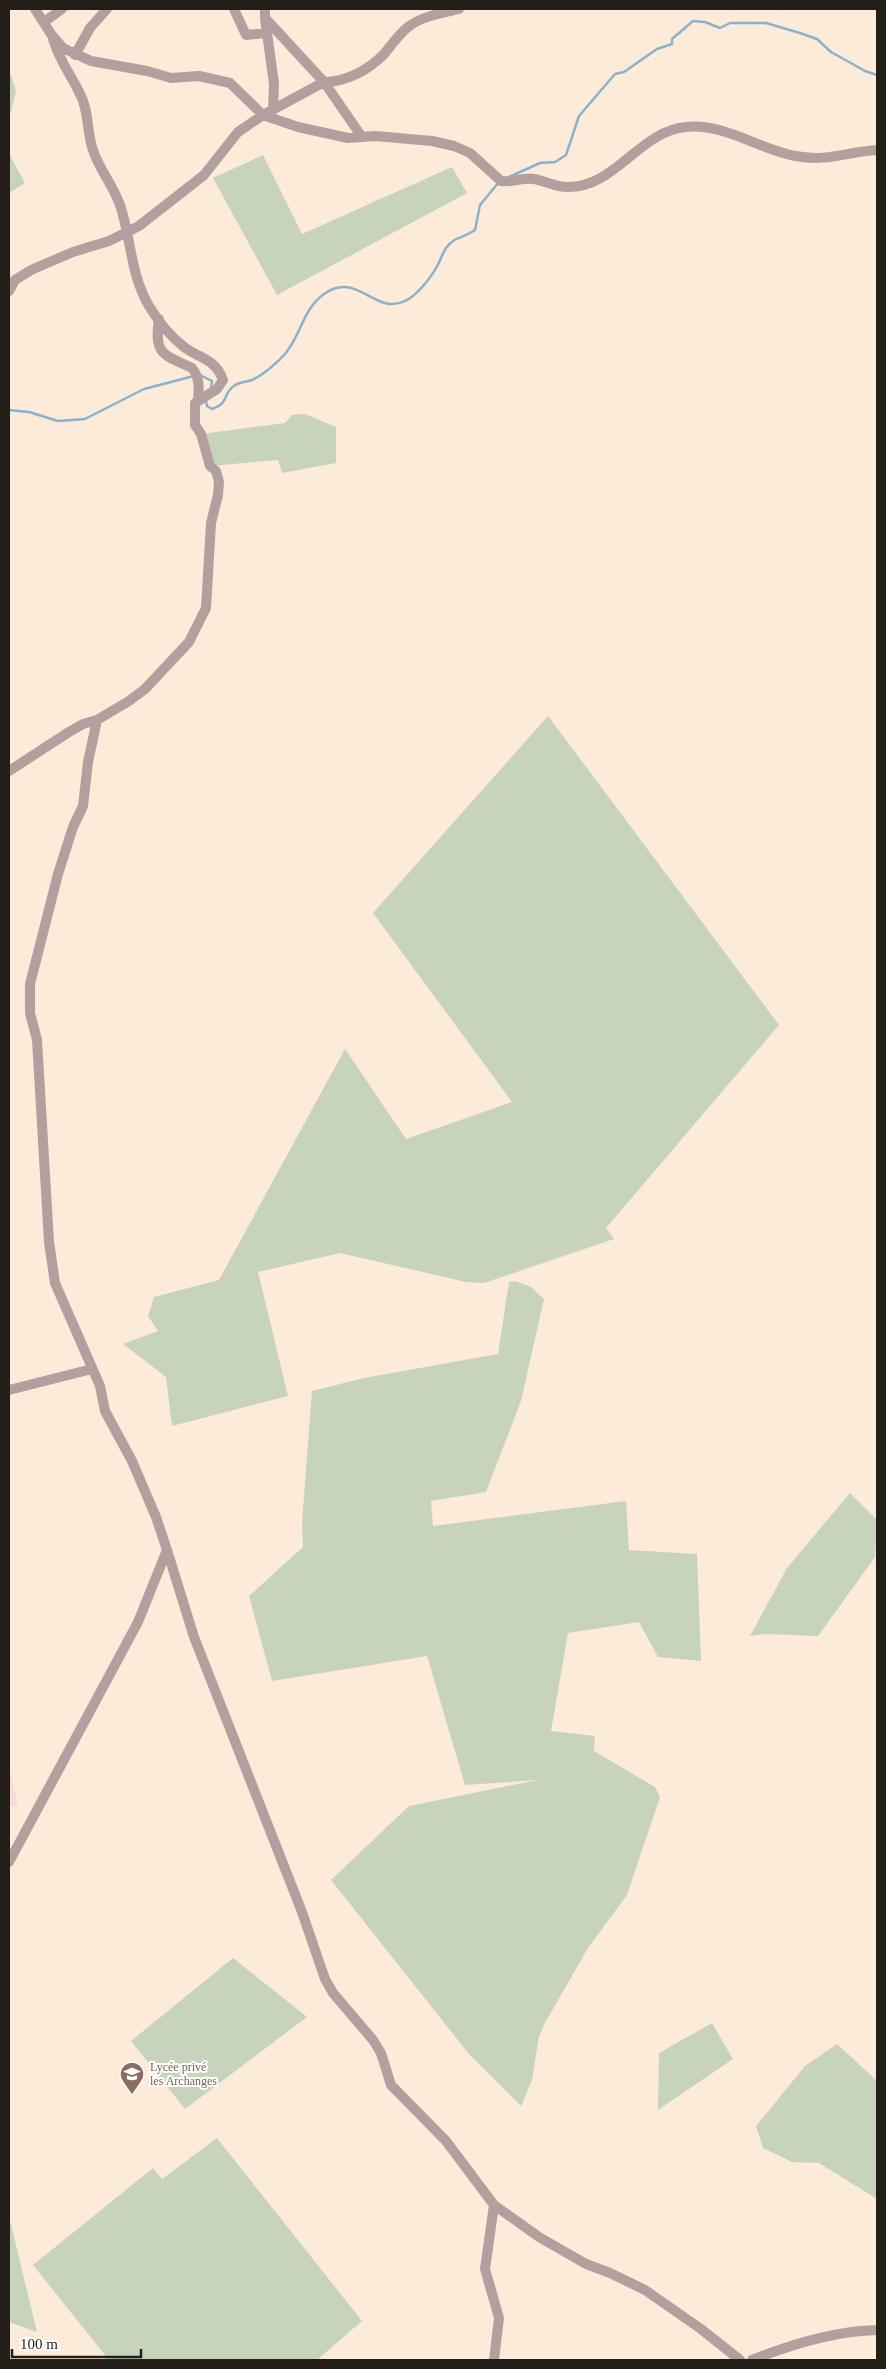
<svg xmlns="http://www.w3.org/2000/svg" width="886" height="2369" font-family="'Times New Roman',serif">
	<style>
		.education { fill: #f7dcdf }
		.green { fill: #c8d3bc }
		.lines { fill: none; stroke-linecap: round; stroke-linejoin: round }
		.stream { stroke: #8cb2ca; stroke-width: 2.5 }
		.street { stroke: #b49f9f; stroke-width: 10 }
		.labels { text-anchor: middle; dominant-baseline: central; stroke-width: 4; stroke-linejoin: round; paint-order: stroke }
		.education-label { font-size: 12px; fill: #785e54; stroke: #fff; text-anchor: start }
	</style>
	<rect width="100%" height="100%" fill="#fcebd9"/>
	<path class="education" d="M9 1765 18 1806H9Z"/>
	<path class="green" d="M9 69 16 91 9 120Z
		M9 154 25 183 9 193Z
		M263 155 302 234 452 167 467 193 277 295 213 178Z
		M305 414 336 427V463L282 473 278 460 210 466 201 434 285 423 292 415Z
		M548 716 779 1025 606 1228 614 1239 484 1283 466 1282 340 1253 258 1272 288 1396 172 1426 166 1377 123 1344 158 1331 148 1316 154 1297 219 1280 345 1049 406 1139 512 1102 373 913Z
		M515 1281 531 1287 544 1299 521 1401 486 1492 431 1501 433 1526 626 1501 629 1550 697 1554 701 1661 658 1657 639 1622 568 1633 551 1731 595 1736 594 1751 655 1787 660 1797 627 1895 588 1948 546 2021 539 2036 532 2080 521 2106 469 2054 331 1880 409 1806 537 1780 465 1785 427 1656 272 1681 249 1596 303 1547 302 1523 312 1391 364 1378 498 1354 509 1282Z
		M850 1493 877 1520 875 1557 818 1636 766 1634 750 1636 787 1568Z
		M233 1958 307 2017 185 2109 131 2041Z
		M712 2023 733 2059 658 2110 659 2053Z
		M837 2044 877 2081V2199L819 2163 792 2162 763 2148 756 2126 805 2066Z
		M217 2138 362 2321 317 2360H109L33 2265 153 2168 162 2179Z
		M9 2216 37 2332 9 2322Z"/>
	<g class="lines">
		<path class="stream" d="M509 177 540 163 555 162 566 155 579 116 615 74 624 72 657 49 672 44V39L693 21 705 22 720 28 730 23H766L800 33 817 39 831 52 865 71 877 75
			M200 375 212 381 211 389
			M206 401 207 406 212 409C230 403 222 394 234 386 239 382 246 382 252 380 263 375 277 363 285 354 302 334 302 310 324 294 357 270 375 316 405 301 416 296 430 279 436 268 440 262 442 254 446 248 455 236 464 238 475 230L480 205 499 182
			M9 410 29 412 58 421 85 419 144 389 194 376"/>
		<path class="street" d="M35 9 51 34 63 48 91 61 147 71 171 78 199 76 230 83 263 115 298 127 348 138 375 136 432 141 454 146 470 153 501 181C511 183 523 177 534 179 545 181 556 187 567 187 616 188 639 131 686 127 725 123 758 149 795 156 828 162 846 152 877 150
			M234 9 246 35 267 33
			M265 9V18L324 82 362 137
			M265 18 274 84 273 109
			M44 22 62 9
			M75 55 90 28 107 9
			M9 291 15 280 31 270 73 252 109 241 139 226 204 175 238 132 263 115 324 82C347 82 370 69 385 53 392 44 399 34 408 27 422 16 442 13 459 9
			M159 319C154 354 162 354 192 368 200 378 199 388 198 400
			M9 771 69 732 83 724 97 720 129 701 145 689 189 642 206 608 211 523 218 495 219 482 216 471 210 466 201 434 195 425V403L217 389 223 380C215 358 200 359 184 347 170 336 158 321 149 306 131 276 131 240 121 208 115 188 101 172 94 153 86 134 90 112 80 94 71 75 59 60 53 39
			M9 1390 92 1369
			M167 1550 194 1637 302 1912 325 1979 333 1993 373 2040 381 2053 391 2085 446 2141 494 2205 539 2237 586 2264 610 2273 645 2290 701 2329 740 2360
			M9 1862 138 1622 167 1550 156 1517 132 1461 105 1411 100 1386 55 1283 49 1242 37 1040 30 1013V984L58 874 73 827 83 806 88 762 97 720
			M494 2360 499 2318 485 2269 494 2205
			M752 2360C792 2344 834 2331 877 2330"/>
	</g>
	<defs>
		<symbol id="school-pin" viewBox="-11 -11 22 30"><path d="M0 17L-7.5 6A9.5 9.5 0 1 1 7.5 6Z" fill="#8d6e63" stroke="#fff"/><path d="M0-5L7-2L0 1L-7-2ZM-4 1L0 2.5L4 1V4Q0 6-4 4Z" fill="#fff"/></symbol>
	</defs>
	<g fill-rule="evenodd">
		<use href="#school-pin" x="118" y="2060" width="28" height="38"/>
	</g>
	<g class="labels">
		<g class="education-label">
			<text x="150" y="2067">Lycée privé<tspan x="150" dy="14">les Archanges</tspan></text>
		</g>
	</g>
	<rect width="886" height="2369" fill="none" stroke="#241e18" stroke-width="20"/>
	<path d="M12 2349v8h129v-8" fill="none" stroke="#241e18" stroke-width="2.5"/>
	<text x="20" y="2349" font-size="15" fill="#241e18" stroke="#ffffff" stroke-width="4" paint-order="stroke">100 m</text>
</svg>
